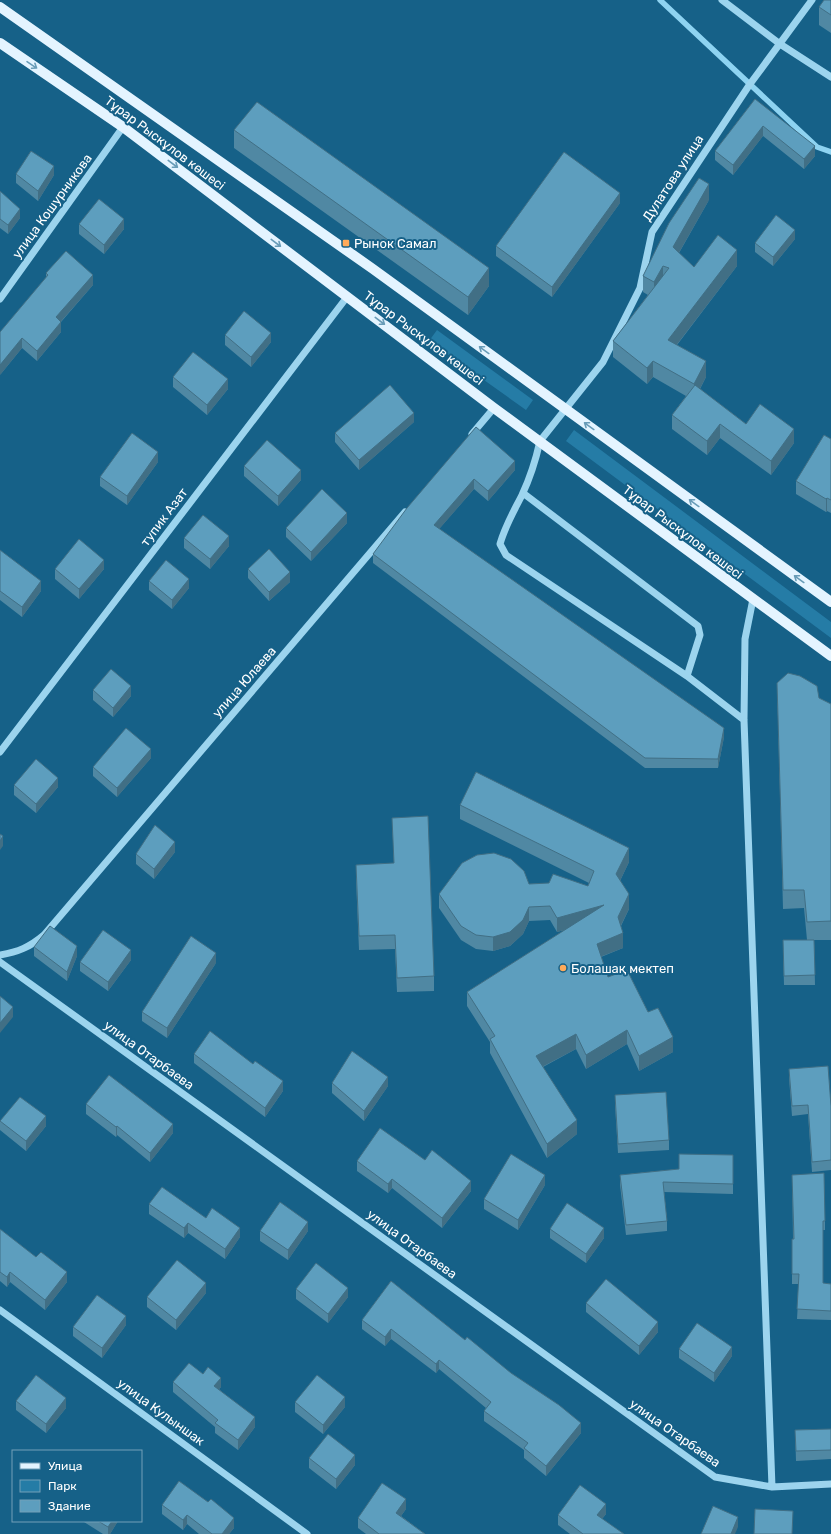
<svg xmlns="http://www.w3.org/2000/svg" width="831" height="1534" font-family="Rubik,sans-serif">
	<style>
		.green { fill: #257ca6 }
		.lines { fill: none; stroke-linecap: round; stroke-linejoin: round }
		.stream { stroke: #8ed3f1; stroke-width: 5.5 }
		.minor { stroke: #9cd4ee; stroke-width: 7 }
		.major { stroke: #e4f4ff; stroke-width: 10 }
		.wall { fill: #5088a3 }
		.shaded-wall { fill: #416f85 }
		.building { fill: #5d9ebe; stroke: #416f85 }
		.oneway { stroke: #689cb8 }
		.poi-dot { fill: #ffaa5a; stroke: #166188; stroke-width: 1.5 }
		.labels { text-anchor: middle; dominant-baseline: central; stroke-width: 4; stroke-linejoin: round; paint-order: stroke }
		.street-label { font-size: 13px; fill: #fff; stroke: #166188 }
		.poi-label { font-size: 13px; fill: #fff; stroke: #166188; text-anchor: start }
	</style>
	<rect width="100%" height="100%" fill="#166188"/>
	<path class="green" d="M437 330 533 400 526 410 429 341Z
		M574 430 831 622V638L566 441Z"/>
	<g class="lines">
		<path class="stream" d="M660 0 817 147 831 152"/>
		<path class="minor" d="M722 0 780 44 831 77
			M0 299 123 127
			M472 434 494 408
			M523 493 698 626 700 635 687 676
			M753 599 745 639 744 720 772 1487
			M744 720 687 676 506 555 500 544C505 526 514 511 522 495 530 478 536 459 540 441L603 362 640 288 652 232 750 84 812 0
			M0 752 347 297
			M0 955C18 952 30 947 44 935L405 512
			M0 962 715 1477 772 1487 831 1484
			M0 1310 307 1534"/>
		<path class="major" d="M0 7 373 269 831 602
			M0 43 123 127 494 408 831 656"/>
	</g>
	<path class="wall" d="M831 0V33L819 25V7Z
		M755 99 815 156 804 169 763 136 733 175 715 160V151Z
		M234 130 489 286 468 315 234 148Z
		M16 174 54 175 38 201 16 183Z
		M0 191 20 218 8 234 0 228Z
		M709 200 679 253 694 267 737 266 677 345 706 377 700 389 746 424 794 443 771 475 720 438 707 455 672 429V415L686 396 653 377 647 384 613 357V341L648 295 643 292V276Z
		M620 203 552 297 496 256V246Z
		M79 224 124 229 104 254 79 234Z
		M795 239 773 266 755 252V243Z
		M46 273 93 285 61 322V332L37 361 22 348 0 375 46 278Z
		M225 335 271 342 251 367 225 345Z
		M173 377 228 389 207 415 173 387Z
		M414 422 359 470 335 442V433Z
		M476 427 515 470 488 501 474 489 439 529 724 737 718 768H645L373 563V554Z
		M831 439V513L827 511 826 512 796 494V481Z
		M158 462 127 505 100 486V477Z
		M244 466 301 480 278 506 244 476Z
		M347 523 311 561 286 537V528Z
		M184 538 229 546 210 569 184 548Z
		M0 550 41 591 22 617 0 600Z
		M55 569H104L79 599 55 579Z
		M248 569 290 582 269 601 248 578Z
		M149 581 189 588 172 609 149 590Z
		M777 683 819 698 831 704V940H814L815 985H784L783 950 807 940 804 908 783 909Z
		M93 690 131 696 113 717 93 700Z
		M151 758 117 797 93 776V767Z
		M14 785 58 787 36 813 14 795Z
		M460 805 629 862 620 881 629 909 621 926 623 948 601 957 608 977 648 1012 673 1052 639 1071 627 1044 586 1069 576 1049 543 1067 577 1134 547 1158 490 1053V1042L467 1006V992L565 930 557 932 550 920 529 921 523 934 510 946 493 951 476 949 461 940 439 908V894L529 884 588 886 589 883 460 819Z
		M392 818 434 976V991L397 992 395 949 359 950 356 879V865L394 863Z
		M175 852 154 879 136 864V854Z
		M34 947 77 956 67 981 34 956Z
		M131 960 108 991 80 971V962Z
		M216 963 167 1038 142 1021V1012Z
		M194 1054 253 1064 283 1091 265 1117 194 1063Z
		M789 1069 831 1106V1170L812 1172 808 1114 792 1116 789 1078Z
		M332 1083 388 1086 364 1121 332 1093Z
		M615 1095 669 1140V1150L618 1153 615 1105Z
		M86 1104 173 1133 150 1162 117 1135 116 1137 86 1114Z
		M0 1121 46 1126 26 1151 0 1130Z
		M733 1155V1194L664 1192 667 1221V1231L626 1235 620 1185V1175L679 1169Z
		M425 1160 471 1191 442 1228 392 1188 388 1193 357 1171V1161Z
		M792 1175 825 1221V1230H823V1283L831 1284V1320L797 1319 799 1284H792V1239H793Z
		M545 1185 518 1230 484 1209V1199Z
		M149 1204 206 1218 240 1237 225 1259 188 1233 184 1238 149 1214Z
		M0 1229 67 1282 45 1310 10 1282 7 1287 0 1281Z
		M550 1229 604 1238 586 1263 550 1238Z
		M260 1231H308L288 1260 260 1241Z
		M391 1281 581 1433 546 1476 524 1458V1450L484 1421V1411L486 1408 439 1369 436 1373 391 1339 385 1346 362 1329V1320Z
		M296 1289 348 1297 328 1323 296 1299Z
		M206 1293 176 1330 147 1307V1297Z
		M586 1303 658 1332 639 1355 586 1312Z
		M126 1325 102 1358 73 1336V1327Z
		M679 1349 732 1356 714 1382 679 1358Z
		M173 1382 221 1387 219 1389 255 1427 238 1450 215 1433V1427L173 1392Z
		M16 1401 66 1408 46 1433 16 1410Z
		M295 1402 345 1407 323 1434 295 1412Z
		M831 1429V1459L796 1461 795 1430Z
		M309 1458 355 1465 336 1489 309 1468Z
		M162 1505 234 1528 229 1534H199L187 1524 183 1530 162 1514Z
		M406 1509 401 1516 425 1534H366L358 1528V1518Z
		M606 1514 602 1519 624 1534H570L558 1525V1515Z
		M84 1521H118L110 1534H103L84 1522Z"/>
	<path class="shaded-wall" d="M763 126V136L733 175V165Z
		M815 146V156L804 169V159Z
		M54 166V175L38 201V191Z
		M709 184V200L673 263V247Z
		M620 193V203L552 297V287Z
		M20 209V218L8 234V225Z
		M124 219V229L104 254V245Z
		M795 230V239L773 266V257Z
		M737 250V266L668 356V340Z
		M663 266V282L654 298V282Z
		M489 268V286L468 315V297Z
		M93 275V285L56 327V317Z
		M61 322V332L37 361V351Z
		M271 333V342L251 367V357Z
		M22 338V348L0 375V365Z
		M653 361V377L647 384V368Z
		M706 361V377L694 400V384Z
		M228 379V389L207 415V405Z
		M414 413V422L359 470V460Z
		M720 424V438L707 455V441Z
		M794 429V443L771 475V461Z
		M158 452V462L127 505V496Z
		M515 461V470L488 501V491Z
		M301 470V480L278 506V496Z
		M474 479V489L434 535V525Z
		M827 498V511L826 512V499Z
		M347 513V523L311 561V552Z
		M229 536V546L210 569V559Z
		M104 560V569L79 599V589Z
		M290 572V582L269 601V592Z
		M189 579V588L172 609V600Z
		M41 581V591L22 617V607Z
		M131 686V696L113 717V708Z
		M724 728V737L718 768V759Z
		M151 749V758L117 797V788Z
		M58 778V787L36 813V804Z
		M3 836V846L0 850V841Z
		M175 842V852L154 879V869Z
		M629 848V862L616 889V874Z
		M629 894V909L618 931V917Z
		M604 905V919L557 932V918Z
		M529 907V921L523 934 510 946 493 951V937Z
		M623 933V948L597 958V944Z
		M77 946V956L67 981V972Z
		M131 950V960L108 991V982Z
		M216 953V963L167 1038V1028Z
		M13 1007V1017L0 1033V1023Z
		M627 1030V1044L586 1069V1055Z
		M576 1034V1049L536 1070V1056Z
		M673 1037V1052L639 1071V1056Z
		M388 1077V1086L364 1121V1111Z
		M283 1081V1091L265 1117V1108Z
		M46 1116V1126L26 1151V1141Z
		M577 1120V1134L547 1158V1144Z
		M173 1124V1133L150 1162V1153Z
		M117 1126V1135L116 1137V1127Z
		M545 1175V1185L518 1230V1220Z
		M392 1179V1188L388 1193V1184Z
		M471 1181V1191L442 1228V1218Z
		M308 1222V1231L288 1260V1250Z
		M188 1223V1233L184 1238V1228Z
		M240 1228V1237L225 1259V1249Z
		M604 1228V1238L586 1263V1254Z
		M10 1272V1282L7 1287V1277Z
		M67 1272V1282L45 1310V1300Z
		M206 1283V1293L176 1330V1320Z
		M348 1288V1297L328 1323V1314Z
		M126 1316V1325L102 1358V1348Z
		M658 1322V1332L639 1355V1346Z
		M391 1329V1339L385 1346V1337Z
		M732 1347V1356L714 1382V1373Z
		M439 1360V1369L436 1373V1364Z
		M221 1378V1387L214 1395V1386Z
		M345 1397V1407L323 1434V1425Z
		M66 1398V1408L46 1433V1424Z
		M255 1417V1427L238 1450V1440Z
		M581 1423V1433L546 1476V1466Z
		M355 1455V1465L336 1489V1479Z
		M406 1499V1509L396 1523V1513Z
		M606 1504V1514L597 1525V1515Z
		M187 1515V1524L183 1530V1520Z
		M738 1517V1527L735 1534H731Z
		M234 1518V1528L229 1534H222Z
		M112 1521H118L110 1534H108V1527Z"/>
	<path class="building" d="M824 0H831V15L819 7Z
		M755 99 815 146 804 159 763 126 733 165 715 151Z
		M257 102 489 268 468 297 234 130Z
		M31 151 54 166 38 191 16 174Z
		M564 152 620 193 552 287 496 246Z
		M699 178 709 184 673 247 694 267 718 235 737 250 668 340 706 361 694 384 653 361 647 368 613 341 669 268 663 266 654 282 643 276 669 223Z
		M0 191 20 209 8 225 0 219Z
		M99 199 124 219 104 245 79 224Z
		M776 215 795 230 773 257 755 243Z
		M66 251 93 275 56 317 61 322 37 351 22 338 0 365V332L48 275 46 273Z
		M244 311 271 333 251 357 225 335Z
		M193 352 228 379 207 405 173 377Z
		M390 385 414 413 359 460 335 433Z
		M695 385 746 424 760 404 794 429 771 461 720 424 707 441 672 415Z
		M476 427 515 461 488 491 474 479 434 525 724 728 718 759 645 758 373 554 407 508Z
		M132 433 158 452 127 496 100 477Z
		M824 435 831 439V500L827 498 826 499 796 481Z
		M267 440 301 470 278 496 244 466Z
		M322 489 347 513 311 552 286 528Z
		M203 515 229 536 210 559 184 538Z
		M79 539 104 560 79 589 55 569Z
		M269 549 290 572 269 592 248 569Z
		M0 550 41 581 22 607 0 591Z
		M166 560 189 579 172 600 149 581Z
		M111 669 131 686 113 708 93 690Z
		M788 673 800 676 817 686 819 698 831 704V921L807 922 804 890H783L777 683Z
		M126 728 151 749 117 788 93 767Z
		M36 759 58 778 36 804 14 785Z
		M476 772 629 848 616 874 629 894 618 917 623 933 597 944 608 977 627 970 648 1012 658 1008 673 1037 639 1056 627 1030 586 1055 576 1034 536 1056 577 1120 547 1144 490 1039 495 1036 467 992 604 905 557 918 550 906 529 907 523 920 510 932 493 937 476 935 461 926 439 894 462 863 477 855 494 853 511 859 524 871 529 884 549 883 553 874 588 886 594 871 460 805Z
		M428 816 434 976 397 978 395 935 359 936 356 865 394 863 392 818Z
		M155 825 175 842 154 869 136 854Z
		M0 834 3 836 0 841Z
		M50 926 77 946 67 972 34 947Z
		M103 930 131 950 108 982 80 962Z
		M191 936 216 953 167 1028 142 1012Z
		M783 940H814L815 975 784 976Z
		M0 996 13 1007 0 1023Z
		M210 1031 253 1064 255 1061 283 1081 265 1108 194 1054Z
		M352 1051 388 1077 364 1111 332 1083Z
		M828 1066 831 1106V1160L812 1162 808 1105 792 1106 789 1069Z
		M109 1075 173 1124 150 1153 117 1126 116 1127 86 1104Z
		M666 1092 669 1140 618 1144 615 1095Z
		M20 1097 46 1116 26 1141 0 1121Z
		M380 1128 425 1160 432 1150 471 1181 442 1218 392 1179 388 1184 357 1161Z
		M511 1154 545 1175 518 1220 484 1199Z
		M679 1154 733 1155V1184L663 1182 667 1221 626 1225 620 1175 679 1169Z
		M824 1173 825 1221H823V1283L831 1284V1311L797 1309 799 1274H792V1239H794L792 1175Z
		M162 1187 206 1218 212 1208 240 1228 225 1249 188 1223 184 1228 149 1204Z
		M280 1202 308 1222 288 1250 260 1231Z
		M567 1203 604 1228 586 1254 550 1229Z
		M0 1229 36 1257 41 1252 67 1272 45 1300 10 1272 7 1277 0 1272Z
		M177 1260 206 1283 176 1320 147 1297Z
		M316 1263 348 1288 328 1314 296 1289Z
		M606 1279 658 1322 639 1346 586 1303Z
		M391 1281 465 1340 467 1337 511 1373 559 1405 581 1423 546 1466 524 1448 528 1443 484 1411 491 1402 439 1360 436 1364 391 1329 385 1337 362 1320Z
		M97 1295 126 1316 102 1348 73 1327Z
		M697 1323 732 1347 714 1373 679 1349Z
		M189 1363 203 1374 208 1367 221 1378 214 1386 255 1417 238 1440 215 1423 218 1420 173 1382Z
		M36 1375 66 1398 46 1424 16 1401Z
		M317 1375 345 1397 323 1425 295 1402Z
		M831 1429V1450L796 1451 795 1430Z
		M328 1434 355 1455 336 1479 309 1458Z
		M179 1481 208 1502 211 1499 234 1518 222 1534H212L187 1515 183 1520 162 1505Z
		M382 1483 406 1499 396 1513 425 1534H379L358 1518Z
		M580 1485 606 1504 597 1515 624 1534H583L558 1515Z
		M713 1506 738 1517 731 1534H701Z
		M755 1509 793 1511 792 1534H754Z
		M98 1521H112L108 1527Z"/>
	<defs><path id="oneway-shaft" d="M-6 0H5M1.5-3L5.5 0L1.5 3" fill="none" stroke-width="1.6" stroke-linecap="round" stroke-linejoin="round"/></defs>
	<g class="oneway">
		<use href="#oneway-shaft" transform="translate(32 65) rotate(34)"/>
		<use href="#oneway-shaft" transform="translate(173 164) rotate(37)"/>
		<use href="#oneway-shaft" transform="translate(276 243) rotate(37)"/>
		<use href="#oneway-shaft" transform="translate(380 321) rotate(37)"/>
		<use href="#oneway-shaft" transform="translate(484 350) rotate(-144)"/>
		<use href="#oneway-shaft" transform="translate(589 426) rotate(-144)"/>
		<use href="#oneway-shaft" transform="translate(694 503) rotate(-144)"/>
		<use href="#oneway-shaft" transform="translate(799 579) rotate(-144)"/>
	</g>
	<g class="poi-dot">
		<rect x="342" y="239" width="8" height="8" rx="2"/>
		<circle cx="563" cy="968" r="4"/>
	</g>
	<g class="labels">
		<g class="street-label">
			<text transform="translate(165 143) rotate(37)">Тұрар Рыскұлов көшесі</text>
			<text transform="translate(673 178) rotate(-57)">Дулатова улица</text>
			<text transform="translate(52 206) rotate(-54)">улица Кошурникова</text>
			<text transform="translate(424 338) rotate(37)">Тұрар Рыскұлов көшесі</text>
			<text transform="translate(164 517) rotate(-53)">тупик Азат</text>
			<text transform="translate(683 532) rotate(37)">Тұрар Рыскұлов көшесі</text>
			<text transform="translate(244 682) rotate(-49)">улица Юлаева</text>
			<text transform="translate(149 1055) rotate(36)">улица Отарбаева</text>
			<text transform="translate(412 1244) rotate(36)">улица Отарбаева</text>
			<text transform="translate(161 1412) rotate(36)">улица Кулыншак</text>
			<text transform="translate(675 1433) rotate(35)">улица Отарбаева</text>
		</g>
		<g class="poi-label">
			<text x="354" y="243">Рынок Самал</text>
			<text x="571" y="968">Болашақ мектеп</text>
		</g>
	</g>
	<rect x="12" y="1450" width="130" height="72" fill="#166188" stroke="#73a0b8"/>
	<rect x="20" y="1463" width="20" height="6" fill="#e4f4ff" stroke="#73a0b8"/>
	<text x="48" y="1470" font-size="12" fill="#ffffff">Улица</text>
	<rect x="20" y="1480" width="20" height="12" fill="#257ca6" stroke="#73a0b8"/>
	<text x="48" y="1490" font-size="12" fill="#ffffff">Парк</text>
	<rect x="20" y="1500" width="20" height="12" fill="#5d9ebe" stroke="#73a0b8"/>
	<text x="48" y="1510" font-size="12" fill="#ffffff">Здание</text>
</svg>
